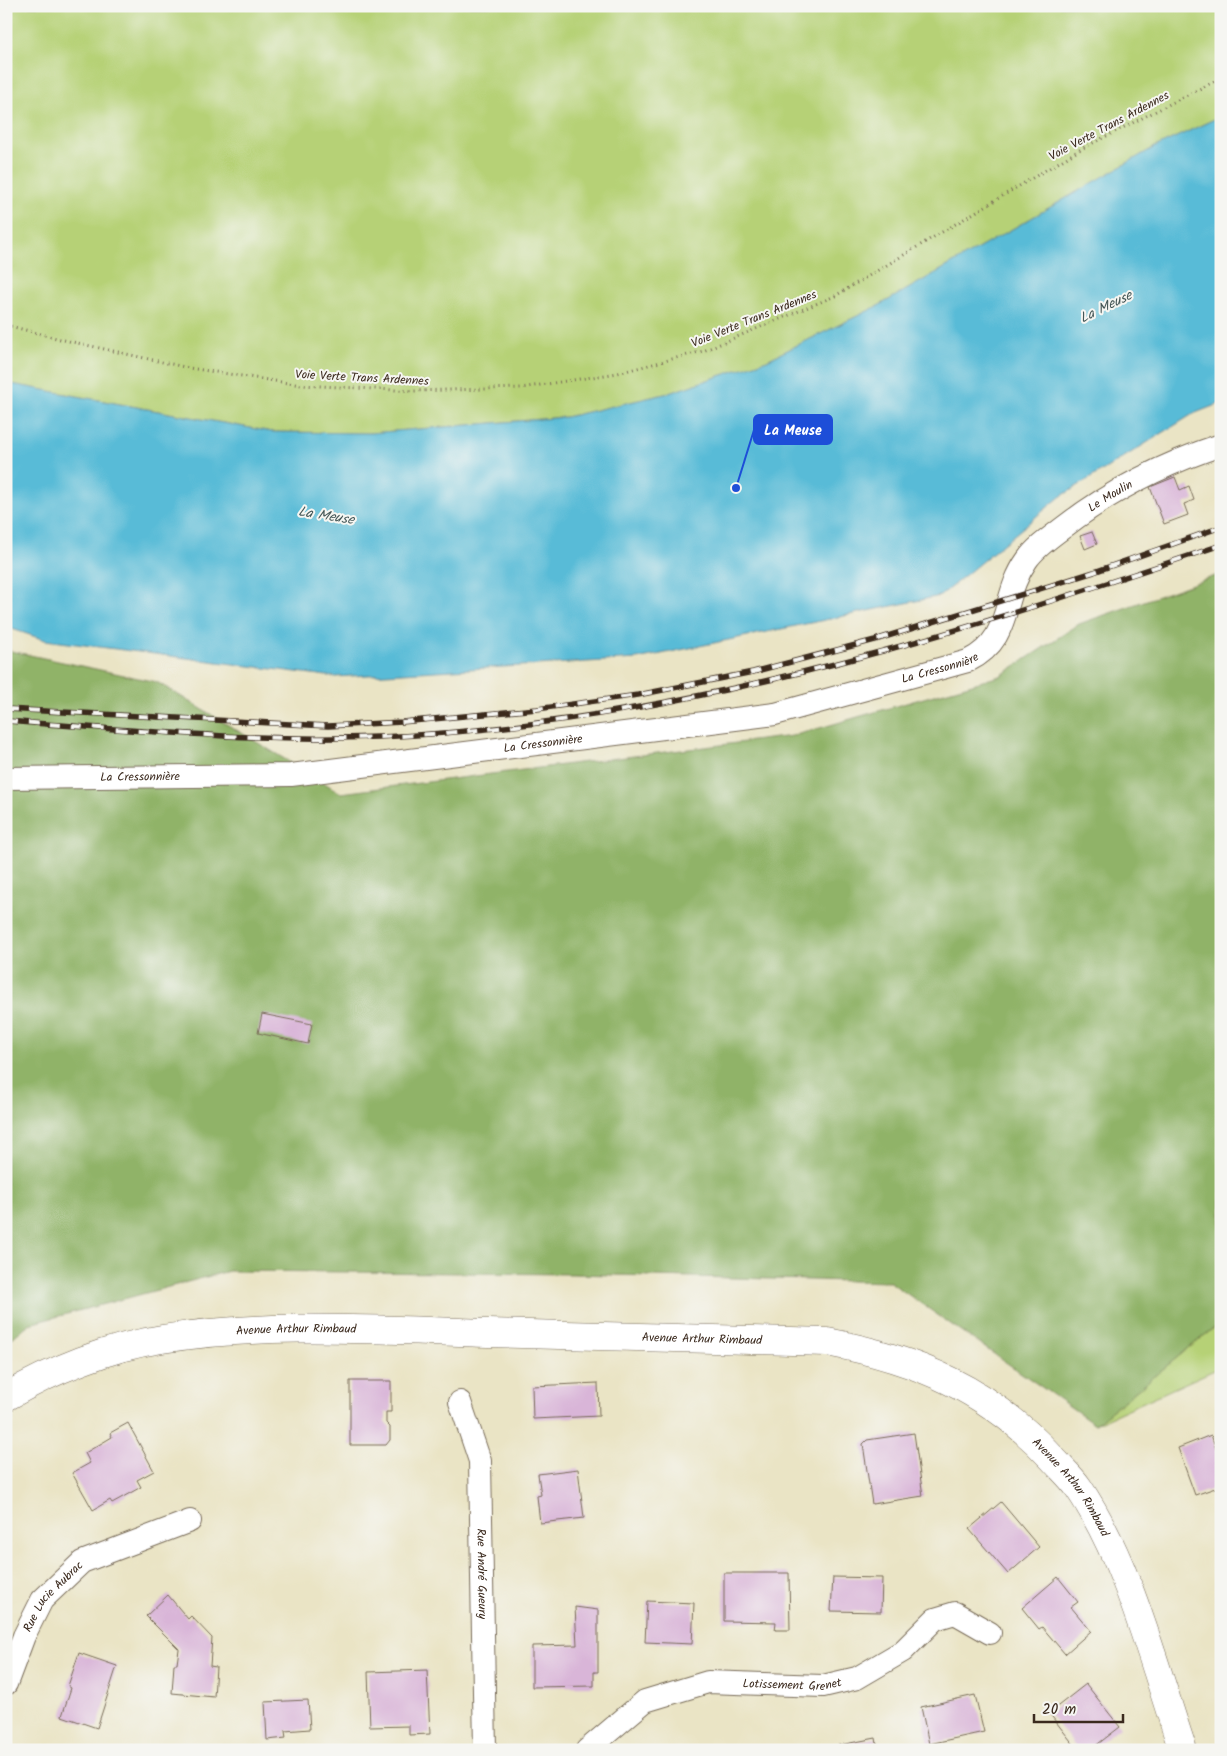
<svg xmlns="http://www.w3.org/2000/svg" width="1227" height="1756" font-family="Kalam,sans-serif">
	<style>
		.green { fill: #b6d176; stroke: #787e4a }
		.forest { fill: #90b367; stroke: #666e42 }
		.water { fill: #59bbd7; stroke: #4a727a }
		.building { fill: #d9b5d8 }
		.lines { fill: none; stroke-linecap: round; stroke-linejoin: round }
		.minor-casing { stroke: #786b58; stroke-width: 24 }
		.tertiary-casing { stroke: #786b58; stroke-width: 29 }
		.path { stroke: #786b58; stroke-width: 3; stroke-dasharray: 1 4; stroke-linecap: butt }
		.minor { stroke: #fff; stroke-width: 22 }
		.tertiary { stroke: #fff; stroke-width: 28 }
		.rail-casing { stroke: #3b2a1e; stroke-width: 5.5 }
		.rail { stroke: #f6f6f2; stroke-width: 4; stroke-dasharray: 11; stroke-linecap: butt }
		.labels { text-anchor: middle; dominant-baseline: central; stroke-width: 4; stroke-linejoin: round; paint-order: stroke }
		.street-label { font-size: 12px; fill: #3b2a1e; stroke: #f6f6f2 }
		.water-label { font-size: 14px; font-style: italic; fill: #445656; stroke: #f6f6f2 }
		.leader { fill: none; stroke: #1d4ed8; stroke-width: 2 }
		.callout-dot { fill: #1d4ed8; stroke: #f6f6f2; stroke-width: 2 }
		.callout { fill: #1d4ed8; stroke: #1d4ed8; stroke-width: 2 }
		.callout-label { font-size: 14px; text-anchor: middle; font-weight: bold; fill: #fff }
	</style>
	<rect width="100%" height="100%" fill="#f6f6f2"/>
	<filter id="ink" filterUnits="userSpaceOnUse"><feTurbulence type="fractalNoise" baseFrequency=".02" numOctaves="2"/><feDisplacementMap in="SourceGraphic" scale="10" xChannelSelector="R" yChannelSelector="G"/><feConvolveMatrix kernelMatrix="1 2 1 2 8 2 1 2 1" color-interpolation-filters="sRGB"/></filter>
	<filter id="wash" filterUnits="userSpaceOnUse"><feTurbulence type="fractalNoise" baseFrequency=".0096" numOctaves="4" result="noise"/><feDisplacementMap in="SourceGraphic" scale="20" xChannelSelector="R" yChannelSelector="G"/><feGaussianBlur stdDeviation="1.12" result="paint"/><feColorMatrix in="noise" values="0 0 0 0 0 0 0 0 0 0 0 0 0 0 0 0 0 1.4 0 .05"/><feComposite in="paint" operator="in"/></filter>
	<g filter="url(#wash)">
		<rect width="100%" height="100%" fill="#eae4c5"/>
		<path class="green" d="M6 6H1221V116L1155 147 880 305 767 360 669 393 566 417 370 433 272 432 6 383Z
			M1221 1322V1367L1095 1424Z"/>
		<path class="forest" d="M1221 574V1322L1095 1424 890 1282 573 1274 229 1271 29 1324 6 1343V650L157 682 341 793 792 736 1000 676 1079 624Z"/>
		<path class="water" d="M1221 116V403L1193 414 1060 497 940 596 637 659 335 677 45 640 6 627V383L272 432 370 433 566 417 669 393 767 360 880 305 1155 147Z"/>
		<g id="blocks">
			<path class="building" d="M1175 477 1180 490 1189 486 1194 500 1184 504 1188 515 1164 524 1150 487Z
				M1092 532 1097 544 1085 549 1080 536Z
				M262 1014 312 1024 308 1044 258 1033Z
				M350 1381H391V1412H386V1423L390 1427V1440L386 1445H350Z
				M598 1383 599 1416 533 1419 532 1386Z
				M128 1423 154 1471 137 1480 141 1487 112 1503 110 1500 93 1510 72 1473 90 1463 85 1453 112 1437 110 1433Z
				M914 1433 923 1496 872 1504 863 1444 867 1440Z
				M1211 1435 1221 1462V1486L1195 1495 1178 1448Z
				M578 1469 584 1518 540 1523 537 1496 541 1495 538 1474Z
				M1001 1502 1039 1547 1008 1574 969 1529Z
				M724 1573H789L790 1630H775L776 1622 724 1621Z
				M833 1577 882 1578 881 1612 831 1611Z
				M1058 1577 1078 1602 1071 1607 1091 1631 1065 1654 1042 1627 1039 1629 1022 1608Z
				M168 1595 188 1619 191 1616 212 1638 210 1666 216 1667 214 1697 172 1693 174 1664H177L179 1649 146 1616Z
				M647 1601 694 1603 692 1644 645 1642Z
				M575 1607 598 1610V1672H594V1686L532 1687V1646L577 1645Z
				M79 1653 117 1666 97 1728 62 1716 71 1688 68 1686Z
				M427 1670 430 1734 409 1735V1726L370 1727 368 1672Z
				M1086 1684 1120 1727 1090 1750H1078L1049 1713Z
				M975 1695 984 1732 929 1744 921 1707Z
				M308 1700 310 1729 285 1731 286 1738 267 1740 265 1702Z
				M876 1738 878 1750H825L824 1748Z"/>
		</g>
	</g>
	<g filter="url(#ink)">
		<use href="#blocks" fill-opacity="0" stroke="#786b58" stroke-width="1"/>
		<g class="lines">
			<defs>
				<g id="minor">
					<path id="s1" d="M6 778 291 775 775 714 968 661C1014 638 1000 598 1027 560 1036 547 1051 537 1064 527 1112 490 1163 464 1221 445"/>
					<path id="s2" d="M460 1402 480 1461 485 1750"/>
					<path id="s3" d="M6 1684 24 1636 42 1600 82 1562 190 1521"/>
					<path id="s4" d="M587 1750 645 1701 708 1682 823 1686 857 1678 903 1651 935 1619 955 1613 990 1633"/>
				</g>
				<g id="tertiary">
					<path id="s5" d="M6 1397C52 1370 109 1347 162 1339 268 1322 381 1330 488 1333 601 1336 714 1339 827 1342 917 1359 990 1390 1053 1459 1061 1468 1071 1477 1078 1487 1128 1560 1154 1666 1183 1750"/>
				</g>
			</defs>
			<use href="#minor" class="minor-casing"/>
			<use href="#tertiary" class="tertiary-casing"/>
			<path class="path" d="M6 325 64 340 189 368 301 385 413 391 521 388 618 373 703 351 835 296 1081 149 1221 78"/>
			<use href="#minor" class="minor"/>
			<use href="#tertiary" class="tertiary"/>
			<defs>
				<path id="rail" d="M6 709 328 726 402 722 537 709 638 695 753 672 875 640 1094 572 1221 527
					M6 721C130 730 255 742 379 737 669 725 949 637 1221 545"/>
			</defs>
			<use href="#rail" class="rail-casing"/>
			<use href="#rail" class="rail"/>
		</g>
	</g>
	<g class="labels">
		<g class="street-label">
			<text transform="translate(1109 126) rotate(-28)">Voie Verte Trans Ardennes</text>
			<text transform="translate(754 319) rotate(-22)">Voie Verte Trans Ardennes</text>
			<text transform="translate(362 378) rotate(3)">Voie Verte Trans Ardennes</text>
			<text stroke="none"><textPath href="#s1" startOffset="1199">Le Moulin</textPath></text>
			<text stroke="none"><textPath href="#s1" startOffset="944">La Cressonnière</textPath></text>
			<text stroke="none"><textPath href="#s1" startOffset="539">La Cressonnière</textPath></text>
			<text stroke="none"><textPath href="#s1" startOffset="134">La Cressonnière</textPath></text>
			<text stroke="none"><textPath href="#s5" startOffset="302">Avenue Arthur Rimbaud</textPath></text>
			<text stroke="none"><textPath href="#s5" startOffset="708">Avenue Arthur Rimbaud</textPath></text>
			<text stroke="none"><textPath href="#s5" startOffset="1126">Avenue Arthur Rimbaud</textPath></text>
			<text stroke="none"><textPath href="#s2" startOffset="175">Rue André Gueury</textPath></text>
			<text stroke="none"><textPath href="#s3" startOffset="101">Rue Lucie Aubrac</textPath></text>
			<text stroke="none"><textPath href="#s4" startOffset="226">Lotissement Grenet</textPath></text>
		</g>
		<g class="water-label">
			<text transform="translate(1106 307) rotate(-26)">La Meuse</text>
			<text transform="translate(326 516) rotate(9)">La Meuse</text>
		</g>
	</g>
	<path class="leader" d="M736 488L754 430"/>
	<circle class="callout-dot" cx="736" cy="488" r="5"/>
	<rect class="callout" x="754" y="415" width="78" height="29" rx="5"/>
	<g class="callout-label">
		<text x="793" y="435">La Meuse</text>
	</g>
	<rect width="1227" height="1756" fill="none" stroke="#f6f6f2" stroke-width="25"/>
	<path d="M1034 1714v8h89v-8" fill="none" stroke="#3b2a1e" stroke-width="2.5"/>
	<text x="1042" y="1714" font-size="15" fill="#3b2a1e" stroke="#f6f6f2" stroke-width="4" paint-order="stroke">20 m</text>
</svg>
